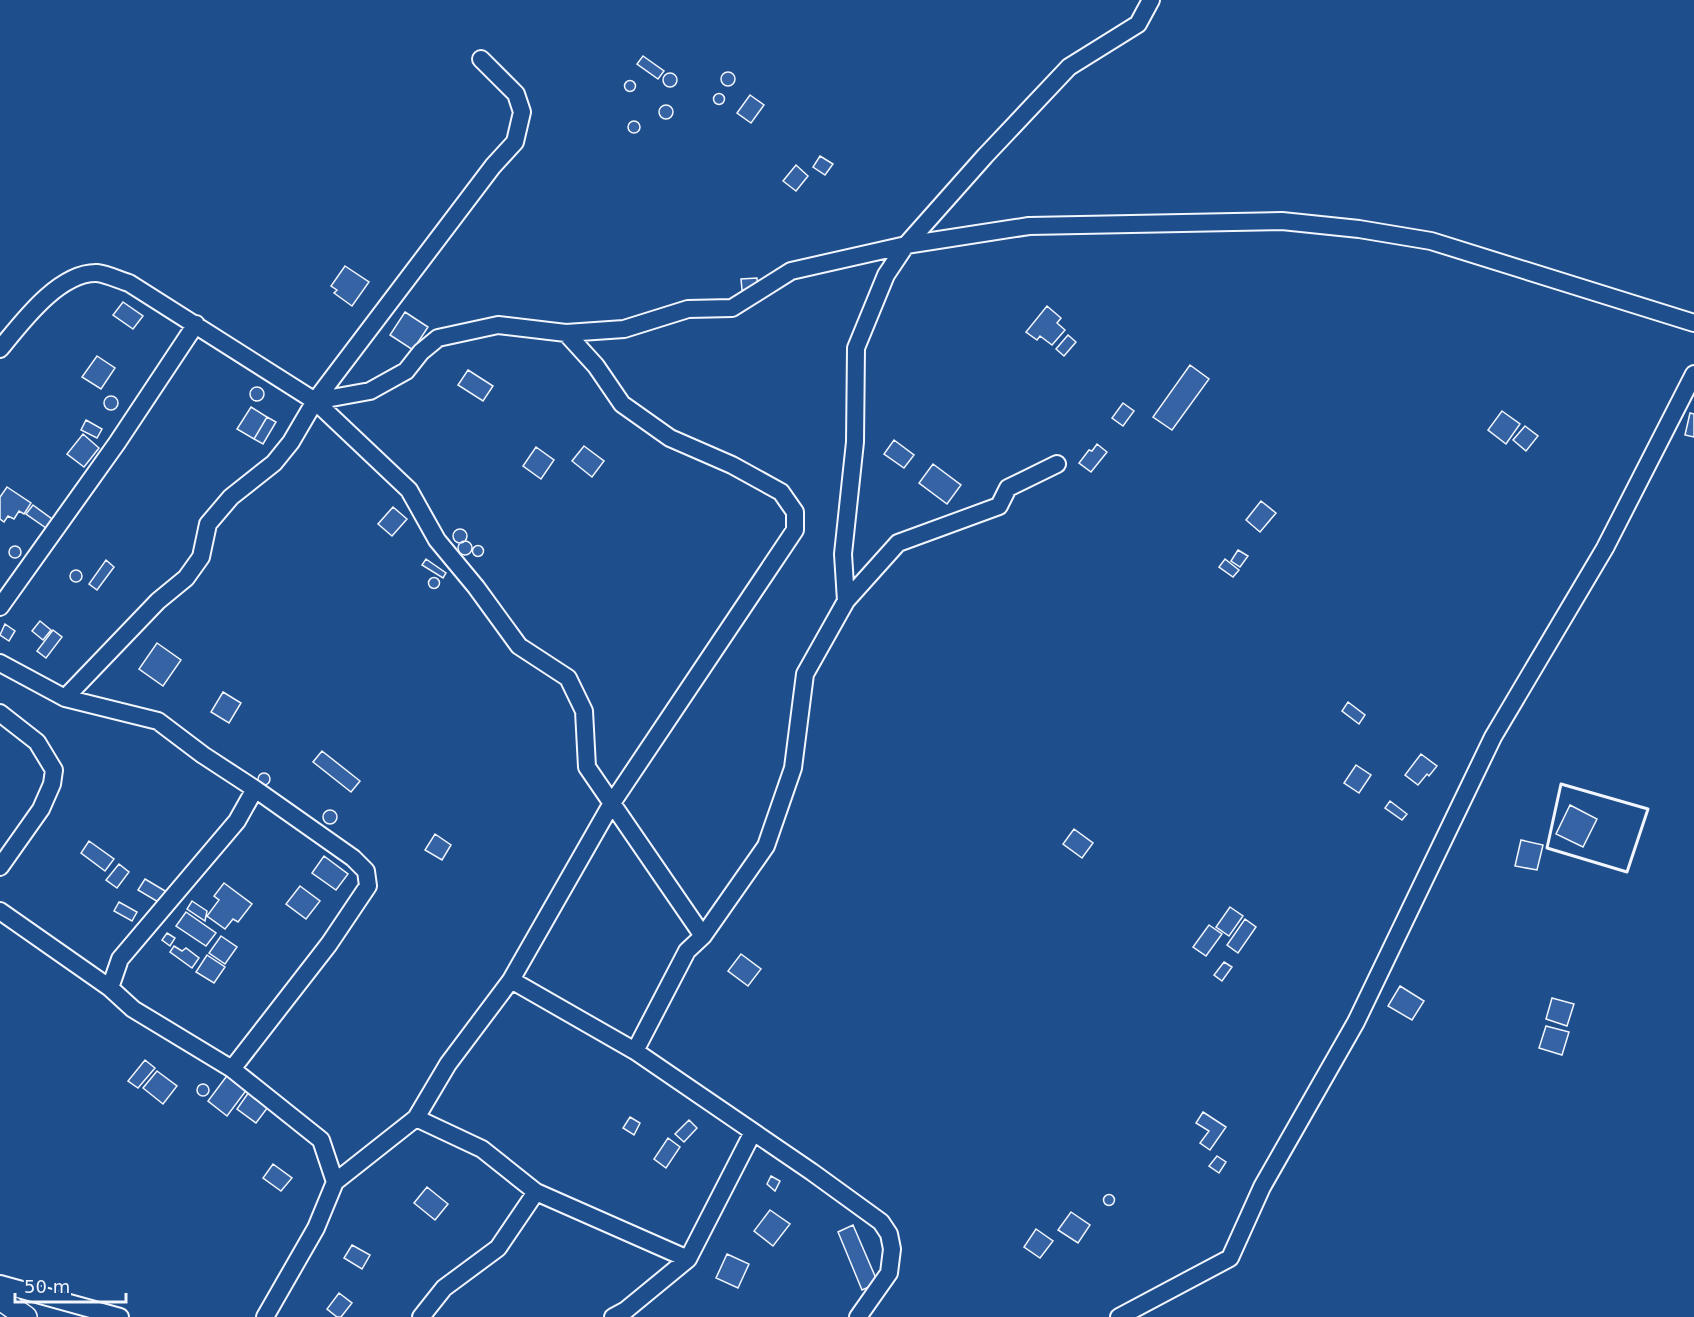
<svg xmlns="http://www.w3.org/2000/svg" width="1694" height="1317" font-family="'DejaVu Sans',sans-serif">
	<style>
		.building { fill: #3563a3; stroke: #f2f6ff; stroke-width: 1.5 }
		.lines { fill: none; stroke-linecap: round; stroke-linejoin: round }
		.minor-casing { stroke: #f2f6ff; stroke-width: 20 }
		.major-casing { stroke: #f2f6ff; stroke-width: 24 }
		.minor { stroke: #1f4e8c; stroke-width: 16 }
		.major { stroke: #1f4e8c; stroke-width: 21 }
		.wall { stroke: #f2f6ff; stroke-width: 3 }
	</style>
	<rect width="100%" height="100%" fill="#1f4e8c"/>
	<path class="building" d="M643 56 664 71 658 79 637 64Z
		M721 79a7 7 0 1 1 14 0a7 7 0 1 1-14 0Z
		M663 80a7 7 0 1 1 14 0a7 7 0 1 1-14 0Z
		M624.5 86a5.5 5.5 0 1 1 11 0a5.5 5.5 0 1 1-11 0Z
		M713.5 99a5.5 5.5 0 1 1 11 0a5.5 5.5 0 1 1-11 0Z
		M750 95 764 105 751 123 737 113Z
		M659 112a7 7 0 1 1 14 0a7 7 0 1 1-14 0Z
		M628 127a6 6 0 1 1 12 0a6 6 0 1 1-12 0Z
		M820 156 833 164 825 175 813 167Z
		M796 165 808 176 796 191 783 181Z
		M345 266 369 282 352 306 334 293 337 290 331 286Z
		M757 278 758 290H742L741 279Z
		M123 302 143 316 133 329 113 315Z
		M1047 306 1061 318 1057 323 1065 330 1052 345 1040 336 1037 340 1026 332Z
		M405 312 428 327 413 350 390 335Z
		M1068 335 1076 342 1064 356 1056 349Z
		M97 356 115 368 101 389 82 377Z
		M1190 365 1209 379 1172 430 1153 417Z
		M468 370 493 386 483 401 458 385Z
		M250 394a7 7 0 1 1 14 0a7 7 0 1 1-14 0Z
		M104 403a7 7 0 1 1 14 0a7 7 0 1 1-14 0Z
		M1123 403 1134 411 1123 426 1112 418Z
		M251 407 267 417 254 439 237 429Z
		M1502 411 1520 424 1506 444 1488 430Z
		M1690 413 1694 414V437L1685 435Z
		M267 417 276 422 263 444 254 439Z
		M86 420 102 429 97 438 81 430Z
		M1525 426 1538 436 1526 451 1513 440Z
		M83 434 99 448 84 467 67 454Z
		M894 440 914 455 904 468 884 454Z
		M1097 444 1107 452 1091 472 1079 463 1089 450 1092 451Z
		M584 446 604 461 592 477 572 461Z
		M536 447 554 460 541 479 523 466Z
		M933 464 961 485 947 504 919 483Z
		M7 487 31 503 24 514 19 511 14 519 8 516 4 522 0 519V497Z
		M1261 501 1276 513 1260 532 1246 520Z
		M33 505 52 519 46 528 26 514Z
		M393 507 407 519 392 536 378 524Z
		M453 536a7 7 0 1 1 14 0a7 7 0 1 1-14 0Z
		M458 548a7 7 0 1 1 14 0a7 7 0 1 1-14 0Z
		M472.5 551a5.5 5.5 0 1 1 11 0a5.5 5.5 0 1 1-11 0Z
		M9 552a6 6 0 1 1 12 0a6 6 0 1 1-12 0Z
		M1238 550 1248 556 1240 567 1231 561Z
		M426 559 446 573 443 578 422 565Z
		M1225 559 1239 570 1233 577 1219 567Z
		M106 560 114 567 97 590 89 584Z
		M70 576a6 6 0 1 1 12 0a6 6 0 1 1-12 0Z
		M428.5 583a5.5 5.5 0 1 1 11 0a5.5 5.5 0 1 1-11 0Z
		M40 621 51 630 43 640 32 631Z
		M5 624 15 631 9 641 0 635Z
		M53 630 62 637 46 658 37 651Z
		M157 643 181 660 163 686 139 669Z
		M223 692 241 703 229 723 211 712Z
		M1348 702 1365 715 1359 724 1342 711Z
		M322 751 360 781 351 792 313 762Z
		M1421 754 1437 766 1429 776 1427 774 1418 785 1405 775Z
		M1356 765 1371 775 1359 793 1344 783Z
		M258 779a6 6 0 1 1 12 0a6 6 0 1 1-12 0Z
		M1390 801 1407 814 1402 820 1385 808Z
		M1570 805 1597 819 1583 847 1556 834Z
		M323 817a7 7 0 1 1 14 0a7 7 0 1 1-14 0Z
		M1074 829 1093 843 1082 858 1063 844Z
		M435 834 451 845 442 860 425 850Z
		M1521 840 1543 845 1537 870 1515 866Z
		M89 841 114 859 105 871 81 853Z
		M324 856 348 874 336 890 312 873Z
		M119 864 129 872 117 888 106 880Z
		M145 879 172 895 165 906 138 890Z
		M224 883 252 904 238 922 233 919 225 929 207 916 219 900 214 896Z
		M300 886 320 901 306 919 286 904Z
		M192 901 207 911 205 921 187 909Z
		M119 902 137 912 132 921 114 911Z
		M1230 907 1243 916 1229 936 1216 927Z
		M186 912 216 933 206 946 176 926Z
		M1245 919 1256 927 1238 953 1227 945Z
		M1209 925 1222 934 1206 956 1193 947Z
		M167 933 175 938 170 946 162 940Z
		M221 936 237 947 225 964 209 953Z
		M174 946 182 951 186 948 199 958 192 968 170 952Z
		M741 954 761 969 748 986 728 971Z
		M207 955 225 967 214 983 196 972Z
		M1224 962 1232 967 1222 981 1214 975Z
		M1400 986 1424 1001 1412 1020 1388 1006Z
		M1552 998 1574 1004 1567 1026 1546 1019Z
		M1546 1026 1569 1032 1562 1055 1539 1048Z
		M145 1060 155 1068 138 1088 128 1081Z
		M157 1071 177 1086 163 1104 143 1088Z
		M229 1073 248 1088 227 1116 208 1101Z
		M197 1090a6 6 0 1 1 12 0a6 6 0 1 1-12 0Z
		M251 1089 271 1103 256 1123 237 1109Z
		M1203 1112 1226 1127 1210 1150 1200 1143 1209 1131 1196 1123Z
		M630 1117 640 1123 634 1135 623 1128Z
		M689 1120 697 1128 684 1142 675 1134Z
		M668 1138 680 1147 666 1168 654 1159Z
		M1217 1156 1226 1162 1219 1173 1209 1166Z
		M273 1164 292 1178 281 1191 263 1178Z
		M771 1176 780 1181 775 1191 767 1184Z
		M427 1187 448 1204 435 1220 414 1203Z
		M1103.5 1200a5.5 5.5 0 1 1 11 0a5.5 5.5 0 1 1-11 0Z
		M770 1210 790 1224 773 1246 754 1231Z
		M1071 1212 1090 1225 1078 1243 1058 1230Z
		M853 1225 878 1283 862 1290 838 1232Z
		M1036 1229 1053 1241 1040 1258 1024 1247Z
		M352 1245 370 1255 362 1269 344 1258Z
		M727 1254 749 1264 738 1288 716 1278Z
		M339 1293 352 1303 341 1317H337L327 1309Z"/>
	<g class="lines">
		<defs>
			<path id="minor" d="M0 349C22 322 59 272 97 273 107 274 119 280 129 283L315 401 409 490 437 540 476 587 519 646 568 678 584 711 587 767 703 936
				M315 401 370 391 406 371 421 352 438 338 498 325 566 333 624 329 688 309 732 308 791 271 906 245 1029 226 1282 221 1359 229 1431 241 1694 323
				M846 601 898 543 999 506 1008 488 1057 464
				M0 607 117 443 196 324
				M0 663 65 698 158 721 203 755 255 789 237 821 120 959 110 988 133 1009 232 1069 321 1140 335 1182 316 1228 265 1317
				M65 698 158 601 186 578 201 557 208 524 231 497 274 463 291 442 315 401 493 166 515 142 522 112 516 94 481 59
				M0 713 37 742 54 770 52 784 41 809 0 867
				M0 911 110 988
				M511 980 635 1051 812 1172 881 1222 889 1234 892 1249 889 1273 858 1317
				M635 1051 687 951 703 936 766 846 793 768 805 674 846 601 843 554 855 442 856 348 886 275 906 245 985 156 1069 67 1138 24 1151 0
				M232 1069 329 944 368 886 366 871 353 858 255 789
				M416 1118 482 1149 536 1192 688 1259 753 1132
				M335 1182 416 1118 448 1064 511 980 612 803 795 530V512L781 492 732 465 670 438 622 404 596 366 566 333
				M0 1284 120 1317
				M421 1317 444 1288 498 1248 536 1192
				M613 1317 626 1310 688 1259
				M1119 1317 1230 1258 1262 1187 1356 1022 1493 737 1605 548 1694 374"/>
			<path id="major" d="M0 1299 26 1317"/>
		</defs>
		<use href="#minor" class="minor-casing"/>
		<use href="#major" class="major-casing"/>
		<use href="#minor" class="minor"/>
		<use href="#major" class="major"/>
		<path class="wall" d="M1561 784 1648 809 1627 872 1547 848Z"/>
	</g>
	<path d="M15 1293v9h111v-9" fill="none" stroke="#f2f6ff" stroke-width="3"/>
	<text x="24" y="1293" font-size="18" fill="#f2f6ff" stroke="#1f4e8c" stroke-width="4.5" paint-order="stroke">50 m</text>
</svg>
